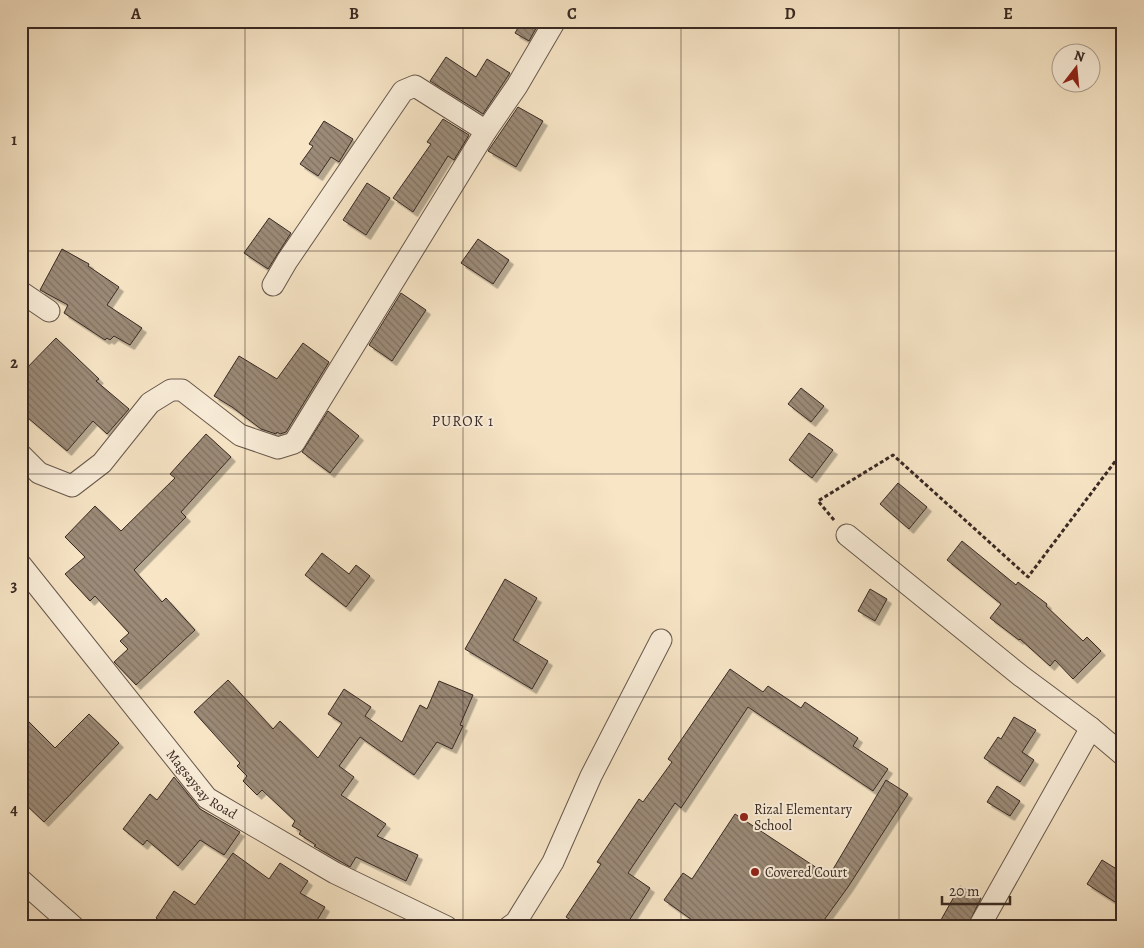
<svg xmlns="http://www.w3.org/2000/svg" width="1144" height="948" font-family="Alegreya,serif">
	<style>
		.building { fill: url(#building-back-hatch); stroke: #392923; filter: url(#shadow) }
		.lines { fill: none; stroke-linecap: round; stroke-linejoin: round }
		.street-casing { stroke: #68584c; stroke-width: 23 }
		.path { stroke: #392923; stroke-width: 3; stroke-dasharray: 4 2.5; stroke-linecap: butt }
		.street { stroke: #faeeda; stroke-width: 21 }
		.grid { fill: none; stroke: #392923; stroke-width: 1; stroke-opacity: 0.55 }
		.poi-dot { fill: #8f2418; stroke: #faeeda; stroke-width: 2 }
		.labels { text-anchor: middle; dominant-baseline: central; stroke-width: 4; stroke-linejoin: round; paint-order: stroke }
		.street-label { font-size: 14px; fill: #392923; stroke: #faeeda }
		.poi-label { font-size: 14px; fill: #392923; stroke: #faeeda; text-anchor: start }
		.neighbourhood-label { font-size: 15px; letter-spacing: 1px; fill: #392923; stroke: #faeeda }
		.neatline { fill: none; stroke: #392923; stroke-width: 2 }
		.grid-label { font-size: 16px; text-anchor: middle; font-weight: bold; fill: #392923 }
	</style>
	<defs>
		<pattern id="building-back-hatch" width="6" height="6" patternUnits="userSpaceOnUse" patternTransform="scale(1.25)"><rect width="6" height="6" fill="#9c8b78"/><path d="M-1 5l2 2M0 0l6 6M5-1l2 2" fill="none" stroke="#807262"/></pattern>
		<filter id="shadow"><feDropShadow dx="4.5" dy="4.5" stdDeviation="0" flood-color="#0004"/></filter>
	</defs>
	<rect width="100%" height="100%" fill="#f7e5c6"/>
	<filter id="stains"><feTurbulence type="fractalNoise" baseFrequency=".004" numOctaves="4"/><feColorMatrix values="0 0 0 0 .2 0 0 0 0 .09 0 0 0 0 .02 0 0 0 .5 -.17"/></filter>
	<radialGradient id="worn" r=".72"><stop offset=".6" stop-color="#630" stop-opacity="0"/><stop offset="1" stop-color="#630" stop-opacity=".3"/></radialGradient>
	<path class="building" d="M522 21H540L529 41 515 33Z
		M446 57 476 77 487 59 510 73 483 114 430 81Z
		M518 107 543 121 516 167 488 151Z
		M443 119 469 135 454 160 448 156 413 212 393 198 431 144 427 142Z
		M324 121 353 139 339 162 331 157 318 176 300 164 313 146 309 144Z
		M367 183 390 198 366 235 343 220Z
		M269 218 291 233 268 269 244 253Z
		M478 239 509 260 493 284 461 263Z
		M62 249 89 264 88 266 119 287 107 305 142 328 130 345 114 336 110 340 107 338 105 340 64 313 68 305 40 290Z
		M401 293 426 310 392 361 369 345Z
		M56 338 99 379 96 381 129 409 107 434 93 421 67 451 21 412V374Z
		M303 343 329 362 286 432 280 434 277 432 276 434 261 429 232 407 214 396 239 356 277 379Z
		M801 388 824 406 811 422 788 404Z
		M328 411 359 436 330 473 302 452Z
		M809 433 833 450 812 478 789 460Z
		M206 434 231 457 181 512 186 517 134 570 162 602 166 598 195 630 136 685 114 662 128 649 120 641 129 633 95 596 90 601 65 574 85 557 65 537 95 506 121 531 175 478 170 474Z
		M898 483 927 507 909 529 880 504Z
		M962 541 1016 585 1018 582 1047 604 1046 606 1083 641 1087 637 1101 651 1073 679 1055 660 1050 666 1020 639 1019 640 990 618 1001 604 947 560Z
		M322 553 349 574 356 565 370 576 346 607 305 575Z
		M505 579 537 598 513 640 548 661 532 689 465 649Z
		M870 589 887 599 875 621 858 611Z
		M730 669 763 692 768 686 801 708 805 702 858 738 853 746 888 769 873 791 748 707 681 808 675 803 628 873 650 888 625 927H581L566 917 601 864 597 862 639 799 643 802 672 762 668 759Z
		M228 680 273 729 280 721 318 758 342 723 328 714 344 689 371 707 365 716 402 742 420 705 427 709 439 681 473 695 460 725 463 726 452 749 437 742 414 775 360 737 339 766 354 777 341 795 386 824 377 836 418 855 406 881 356 857 350 867 314 846 316 845 299 834 301 831 292 826 295 821 262 790 257 795 243 781 247 776 237 766 240 763 194 712Z
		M21 714 55 748 89 714 119 743 44 822 21 800Z
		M1014 717 1036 730 1022 752 1034 760 1020 782 984 758 998 737 1001 739Z
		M174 777 200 809 240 832 224 855 200 840 178 866 147 840 143 845 123 829 150 794 157 800Z
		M886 780 908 794 848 887 819 927H702L664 900 683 873 692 879 735 814 829 876Z
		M997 786 1020 801 1010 816 987 802Z
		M233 853 269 879 280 863 308 881 300 893 325 907 313 927H169L156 918 174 891 195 905Z
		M1102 860 1123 873V890L1115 902 1087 884Z
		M960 886 981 898 967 927H937Z"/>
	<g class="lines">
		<defs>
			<g id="street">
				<path d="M273 285 287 261 403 91 415 86 486 131"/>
				<path d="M21 292 49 311"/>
				<path d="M21 455 39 473 72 486 102 463 150 403 171 390H182L240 435 278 448 294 443 486 131 517 86 555 21"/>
				<path d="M847 535 1021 676 1091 728 1123 755"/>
				<path id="s1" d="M21 565 207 798 335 873 447 927"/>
				<path d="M21 880 74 927"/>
				<path d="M509 927 516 922 553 862 591 776 661 640"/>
				<path d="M979 927 1091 728"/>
			</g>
		</defs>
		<use href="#street" class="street-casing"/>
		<path class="path" d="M834 520 818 501 893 455 1028 577 1123 451"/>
		<use href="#street" class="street"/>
	</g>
	<path class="grid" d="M245 21V927M463 21V927M681 21V927M899 21V927M21 251H1123M21 474H1123M21 697H1123"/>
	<g class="poi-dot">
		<circle cx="744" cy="817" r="5"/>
		<circle cx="755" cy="872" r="5"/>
	</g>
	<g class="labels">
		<g class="street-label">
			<text stroke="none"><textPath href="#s1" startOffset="285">Magsaysay Road</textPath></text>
		</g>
		<g class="poi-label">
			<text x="754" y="809">Rizal Elementary<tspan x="754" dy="16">School</tspan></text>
			<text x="765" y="872">Covered Court</text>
		</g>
		<g class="neighbourhood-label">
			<text x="463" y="421">PUROK 1</text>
		</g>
	</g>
	<rect width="1144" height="948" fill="none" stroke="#f7e5c6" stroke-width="55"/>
	<g transform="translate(1076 68) rotate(16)"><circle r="24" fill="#faeeda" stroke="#ad9f91"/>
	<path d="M0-4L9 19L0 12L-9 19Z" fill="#8f2418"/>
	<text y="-8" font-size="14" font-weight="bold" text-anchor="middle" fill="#392923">N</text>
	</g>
	<path d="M942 896v8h68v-8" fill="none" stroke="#392923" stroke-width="2.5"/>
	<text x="949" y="896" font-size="15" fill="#392923" stroke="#faeeda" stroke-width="4" paint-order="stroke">20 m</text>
	<rect x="28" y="28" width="1088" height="892" class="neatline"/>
	<g class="grid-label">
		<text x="136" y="19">A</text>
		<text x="354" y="19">B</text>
		<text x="572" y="19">C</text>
		<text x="790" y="19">D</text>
		<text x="1008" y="19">E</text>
		<text x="14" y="145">1</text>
		<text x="14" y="368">2</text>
		<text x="14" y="591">3</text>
		<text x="14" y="815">4</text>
	</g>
	<rect width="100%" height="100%" filter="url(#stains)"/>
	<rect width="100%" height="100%" fill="url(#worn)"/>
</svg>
